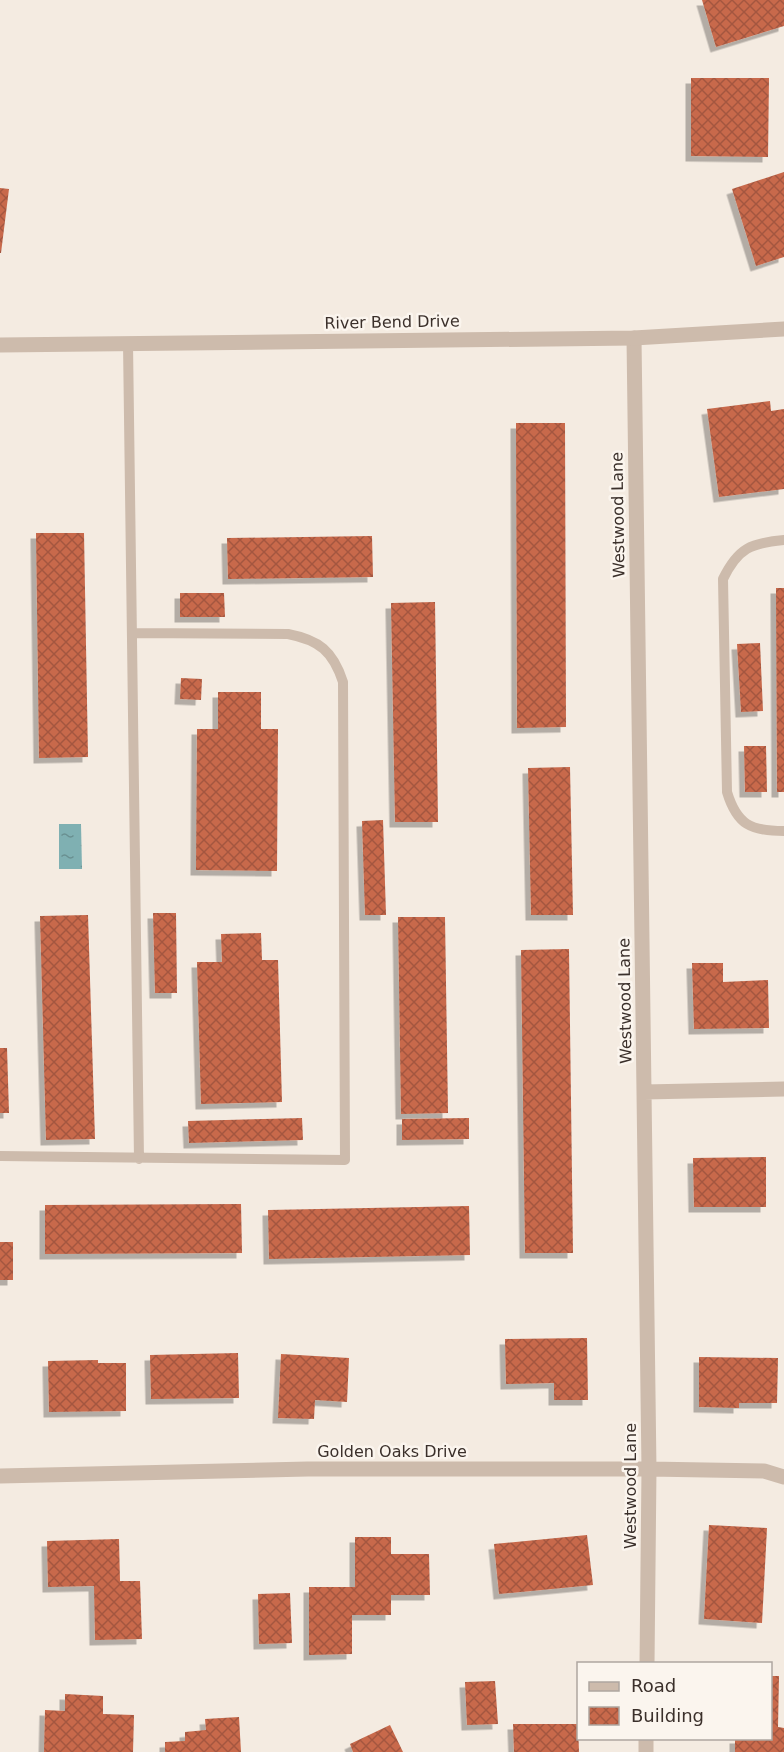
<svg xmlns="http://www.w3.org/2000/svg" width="784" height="1752" font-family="'DejaVu Sans',sans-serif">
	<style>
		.water { fill: url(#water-ripples) }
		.building { fill: url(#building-cross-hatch); filter: url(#shadow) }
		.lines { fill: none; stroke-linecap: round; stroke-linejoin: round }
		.service { stroke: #cdbbac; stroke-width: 10 }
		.minor { stroke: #cdbbac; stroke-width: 15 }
		.tertiary { stroke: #cdbbac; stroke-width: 15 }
		.labels { text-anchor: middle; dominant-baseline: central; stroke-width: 5; stroke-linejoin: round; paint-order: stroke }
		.street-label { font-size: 16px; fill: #3b302b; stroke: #fbf5ee }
	</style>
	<defs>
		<pattern id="water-ripples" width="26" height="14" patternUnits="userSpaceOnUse" patternTransform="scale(1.5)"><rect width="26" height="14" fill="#7fb0b2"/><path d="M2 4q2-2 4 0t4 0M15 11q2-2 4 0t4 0" fill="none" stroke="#699091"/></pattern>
		<pattern id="building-cross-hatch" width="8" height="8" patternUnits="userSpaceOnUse" patternTransform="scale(1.5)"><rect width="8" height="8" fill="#c8694b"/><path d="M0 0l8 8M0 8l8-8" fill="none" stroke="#a4573f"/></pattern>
		<filter id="shadow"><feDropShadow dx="-5.5" dy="5.5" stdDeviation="0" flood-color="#0004"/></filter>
	</defs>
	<rect width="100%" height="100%" fill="#f4ebe1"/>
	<path class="water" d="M59 824H81L82 869H59Z"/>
	<path class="building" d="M702 0H784V26L716 47Z
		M691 78H769L768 157 691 156Z
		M784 172V257L756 266 732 189Z
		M0 188 9 189 1 253H0Z
		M770 401 771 411 784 409V489L719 497 707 409Z
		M516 423H565L566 727 517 728Z
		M36 533H84L88 757 39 758Z
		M372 536 373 577 228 579 227 538Z
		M776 588H784V792H777Z
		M180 593H224L225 617H180Z
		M435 602 438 822H395L391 603Z
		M760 643 763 711 741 712 737 644Z
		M181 678 202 679 201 700 180 699Z
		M218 692H261V729H278L277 871 196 870 197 729H218Z
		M744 746H766L767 792H745Z
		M570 767 573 915H531L528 768Z
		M383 820 386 915H365L362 821Z
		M153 913H176L177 993H155Z
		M88 915 95 1139 46 1140 40 916Z
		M398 917H445L448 1113 401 1114Z
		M261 933 262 960H278L282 1102 201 1104 197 962H222L221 934Z
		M569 949 573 1253H525L521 950Z
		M692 963H723V982L768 980 769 1028 694 1029Z
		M0 1048H7L9 1113H0Z
		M302 1118 303 1140 189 1143 188 1121Z
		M469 1118V1139L402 1140V1119Z
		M766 1157V1207H694L693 1158Z
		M241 1204 242 1253 45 1254V1205Z
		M469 1206 470 1255 269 1259 268 1210Z
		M0 1242H13V1280H0Z
		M587 1338 588 1400H554V1383L506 1384 505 1339Z
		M238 1353 239 1398 151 1399 150 1355Z
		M281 1354 349 1358 347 1402 315 1400 314 1419 278 1418Z
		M699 1357 778 1358 777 1403H739V1408L699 1407Z
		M98 1360V1363H126V1411L49 1412 48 1361Z
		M709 1525 767 1528 762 1623 704 1619Z
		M587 1535 593 1585 499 1594 494 1544Z
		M355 1537H391V1554H429L430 1595H391V1615H352V1654L309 1655V1587H355Z
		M119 1539 120 1581H140L142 1639 95 1640 94 1586 48 1587 47 1541Z
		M290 1593 292 1643 259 1644 258 1594Z
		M770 1676H779L778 1727 784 1728V1752H735V1738H770Z
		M495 1681 498 1724 467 1725 465 1682Z
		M65 1694 103 1696V1714L134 1715 133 1752H44L45 1710 65 1711Z
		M239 1717 241 1752H165V1742L185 1741V1732L206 1730 205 1719Z
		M513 1724H578L579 1752H514Z
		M390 1725 403 1752H353L350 1744Z"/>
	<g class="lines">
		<path class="service" d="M128 343 139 1159
			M784 540C751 543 738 548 723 579L727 792C737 825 751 831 784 831
			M0 1156 345 1160 343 682C333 651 319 640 288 634L132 633"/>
		<path class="minor" d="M634 338 649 1469 647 1664
			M644 1092 784 1089
			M0 1476 308 1469H649L764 1471 784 1477
			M646 1752V1738"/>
		<path class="tertiary" d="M0 345 634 338 784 329"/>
	</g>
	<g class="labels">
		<g class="street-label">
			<text transform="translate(392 322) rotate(-1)">River Bend Drive</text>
			<text transform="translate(618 515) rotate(-91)">Westwood Lane</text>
			<text transform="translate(625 1001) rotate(-91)">Westwood Lane</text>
			<text x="392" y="1451">Golden Oaks Drive</text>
			<text transform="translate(630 1486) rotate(-90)">Westwood Lane</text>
		</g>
	</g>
	<rect x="577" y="1662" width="195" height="78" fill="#fbf5ee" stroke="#aea6a0" stroke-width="1.5"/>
	<rect x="589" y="1682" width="30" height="9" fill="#cdbbac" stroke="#aea6a0" stroke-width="1.5"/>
	<text x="631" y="1692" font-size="18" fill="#3b302b">Road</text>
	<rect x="589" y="1707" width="30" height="18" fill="url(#building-cross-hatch)" stroke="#aea6a0" stroke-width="1.5"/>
	<text x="631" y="1722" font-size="18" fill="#3b302b">Building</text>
</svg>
